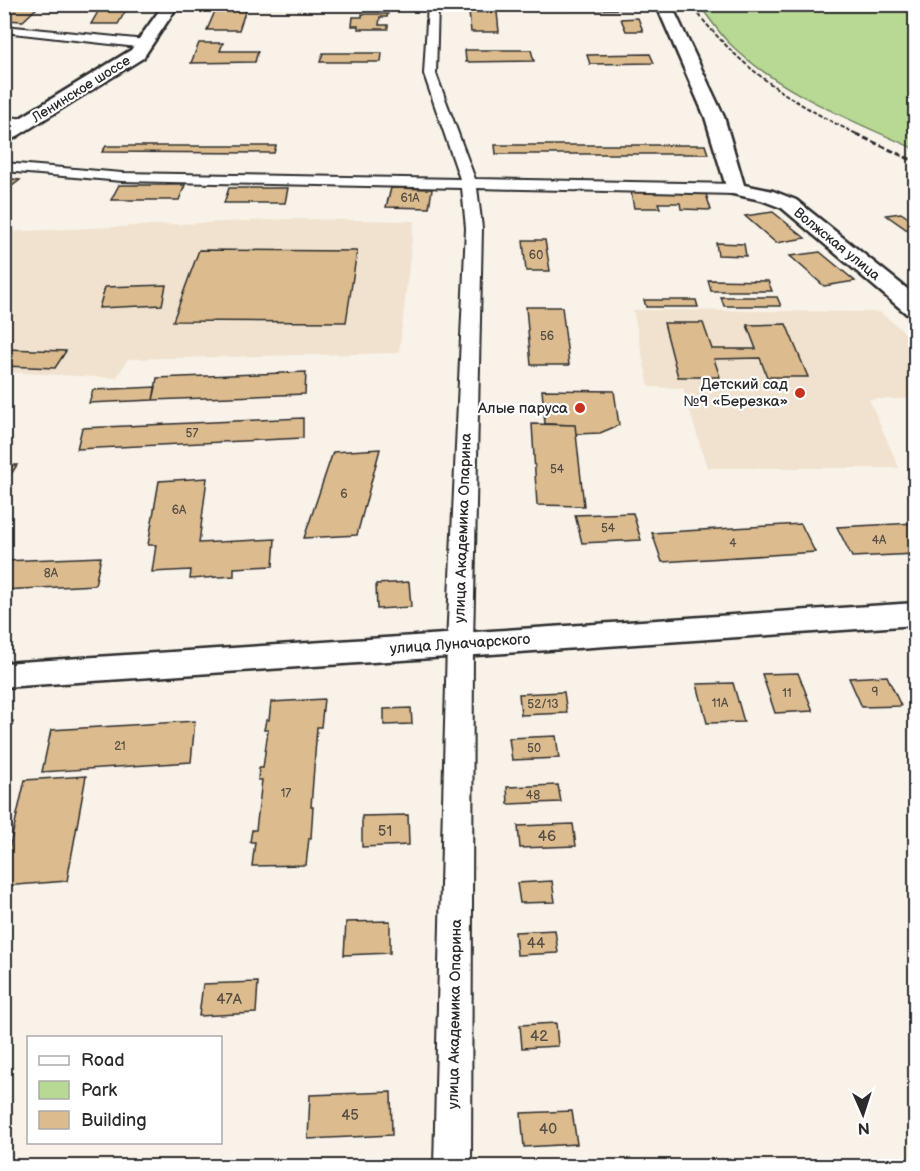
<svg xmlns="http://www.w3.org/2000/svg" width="920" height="1171" font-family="'Balsamiq Sans',sans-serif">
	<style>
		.built { fill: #f0e2ce }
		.green { fill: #b7d994; stroke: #718260; stroke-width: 1.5 }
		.building { fill: #dcbc8f; stroke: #2b2b2b; stroke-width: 1.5 }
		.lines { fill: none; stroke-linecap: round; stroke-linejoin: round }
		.street-casing { stroke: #2b2b2b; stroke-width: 4 }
		.secondary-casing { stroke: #2b2b2b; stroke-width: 5 }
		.street { fill: #fff; fill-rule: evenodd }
		.secondary { fill: #fff; fill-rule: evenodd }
		.rail-far1 { stroke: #2b2b2b; stroke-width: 2; stroke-dasharray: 4.5 2; stroke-linecap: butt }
		.rail { stroke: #2b2b2b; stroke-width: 3; stroke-dasharray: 6 3; stroke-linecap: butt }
		.poi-dot { fill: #c8321e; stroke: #fff; stroke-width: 2 }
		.labels { text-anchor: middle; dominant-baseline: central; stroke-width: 4.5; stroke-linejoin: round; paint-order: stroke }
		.number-label { font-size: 12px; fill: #574f44 }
		.far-street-label { font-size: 14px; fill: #2b2b2b; stroke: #fff }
		.poi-label { font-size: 15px; fill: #2b2b2b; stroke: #fff; text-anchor: end }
		.street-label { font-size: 15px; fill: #2b2b2b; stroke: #fff }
		.near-number-label { font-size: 15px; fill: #574f44 }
	</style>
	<rect width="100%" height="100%" fill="#f8f2e9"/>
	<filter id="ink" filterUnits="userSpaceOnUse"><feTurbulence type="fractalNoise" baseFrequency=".0167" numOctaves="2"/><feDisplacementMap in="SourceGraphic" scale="12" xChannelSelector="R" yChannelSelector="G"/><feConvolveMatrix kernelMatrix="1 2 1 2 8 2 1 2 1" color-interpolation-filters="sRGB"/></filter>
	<g filter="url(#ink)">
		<path class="built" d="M289 219 414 221 399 353 128 359 116 378 5 372 4 232Z
			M633 310 880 312 915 341V399H869L899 468H707L683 388 649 387Z"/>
		<path class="green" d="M699 5H915V149C852 120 777 92 727 41 717 30 708 16 699 5Z"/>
		<path class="building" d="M17 4H41L23 21 4 20V14Z
			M104 4H130L128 8H102Z
			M568 4H629L632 9 570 10Z
			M216 9H246L239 30H207Z
			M99 10H126L118 24H91Z
			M469 12H497L499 32H471Z
			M362 14H388L387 17H380L379 25H388V29H358V26H352L353 17H362Z
			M638 18 643 31H626L621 19Z
			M199 43H223L220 51H258L255 62 191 63Z
			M465 50H531L534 61 466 62Z
			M323 53H382L381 62H320Z
			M650 54 654 63 590 64 587 55Z
			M495 145H705L708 154H496Z
			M106 146H276L274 153 102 152Z
			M4 178 20 180 4 192Z
			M119 185H185L179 200H111Z
			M229 188H288L285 203H224Z
			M391 188 432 189 429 208 386 207Z
			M631 192 706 194 711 210 681 209 680 203H658L660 208H634Z
			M773 212 805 238 776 243 745 216Z
			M901 213 916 223V236L886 215Z
			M523 240H545L550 271H526Z
			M716 243 744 244 746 256 718 255Z
			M199 250 357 251 346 322 173 321Z
			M820 252 855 281 824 286 790 256Z
			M708 280 768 281 772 291H711Z
			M166 285 162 305 99 308 105 287Z
			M721 297H777L781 306H724Z
			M644 300H696L698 307H646Z
			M526 307H562L569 365H531Z
			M664 323H703L712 349H756L747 325 786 324 808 377H767L760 358 714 359 720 377H678Z
			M4 349 66 351 55 368 4 366Z
			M306 372 305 394 153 400 157 378Z
			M156 387 153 400 89 403 93 390Z
			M542 390 614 391 619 425 600 433 576 434 575 425 545 424Z
			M303 418V438L77 449 82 428Z
			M532 424 575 425 584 506 537 505Z
			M380 449 357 535 304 538 333 452Z
			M4 465H17L4 485Z
			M207 478 199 543 275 539 273 566 234 568V576L190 579 191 570 152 572 156 545H148L159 481Z
			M633 513 641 540 582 543 575 515Z
			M916 523V554L852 557 837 527Z
			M801 524 815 552 662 562 652 533Z
			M101 557 95 585 4 590V561Z
			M409 582 411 607 377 609 376 584Z
			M798 673 813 711 775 713 762 674Z
			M887 676 901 706 862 707 849 678Z
			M733 683 744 722 707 723 697 684Z
			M564 692 567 713 521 715 519 694Z
			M324 699 321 727H317L311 807H313L311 838H309L306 865 252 866 255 842H250L252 830H256L262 780H258L259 768H263L268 730H264L266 720H269L271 702Z
			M411 708 412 724 384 725V709Z
			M13 721 4 756V722Z
			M195 721 191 762 42 772 51 730Z
			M556 736 559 758 512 760 509 738Z
			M86 776 67 881 4 886V871L25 780Z
			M558 785 561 802 508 804 507 787Z
			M408 815 409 845 362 847V816Z
			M573 824 576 846 520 848 518 826Z
			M552 881 555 902 520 903 517 883Z
			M390 921V953L344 955 346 922Z
			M555 930 558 953 517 955 515 932Z
			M258 982 256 1013 199 1016 203 984Z
			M556 1023 558 1046 522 1048 520 1025Z
			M391 1092 392 1135 308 1139 310 1095Z
			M572 1111 577 1144 524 1147 521 1113Z"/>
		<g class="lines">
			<defs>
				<path id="street" d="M428 4H438L436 74 475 179 735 184 743 189 735 194 477 188 482 228 473 643 471 1166H434L447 643 466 228 462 188 122 181 4 171V163L122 173 460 179 424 74Z
					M4 26 146 40 152 44 146 48 4 32Z
					M4 116 30 120 32 123 25 127 4 124Z"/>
				<path id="secondary" d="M164 4H179L143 58 11 140 4 142V128L131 50Z
					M656 4H671L724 117 744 185 773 191 796 200 916 296V316L907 314 782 208 761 200 728 193 705 117Z
					M916 603V625L4 687V663Z"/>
			</defs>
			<use href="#street" class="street-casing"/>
			<use href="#secondary" class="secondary-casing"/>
			<use href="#street" class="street"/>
			<use href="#secondary" class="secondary"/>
			<path class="rail-far1" d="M691 4C734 64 792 104 859 135"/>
			<path class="rail" d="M856 134 916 162"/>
		</g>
	</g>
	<g class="poi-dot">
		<circle cx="800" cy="393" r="6"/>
		<circle cx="580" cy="408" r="6"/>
	</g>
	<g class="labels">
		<g class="number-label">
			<text x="410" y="198">61А</text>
			<text x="536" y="255">60</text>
			<text x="547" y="336">56</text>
			<text x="192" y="433">57</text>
			<text x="557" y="469">54</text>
			<text x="344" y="494">6</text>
			<text x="179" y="510">6А</text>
			<text x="608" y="528">54</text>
			<text x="879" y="540">4А</text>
			<text x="733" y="543">4</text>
			<text x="51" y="573">8А</text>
			<text x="875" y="692">9</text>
			<text x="787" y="693">11</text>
			<text x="720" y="703">11А</text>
			<text x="543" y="704">52/13</text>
			<text x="120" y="746">21</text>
			<text x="534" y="748">50</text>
			<text x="286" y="793">17</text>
			<text x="533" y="795">48</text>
		</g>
		<g class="far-street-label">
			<text transform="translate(81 89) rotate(-32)">Ленинское шоссе</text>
			<text transform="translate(837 244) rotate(39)">Волжская улица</text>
		</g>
		<g class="poi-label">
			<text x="788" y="384">Детский сад<tspan x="788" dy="17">№9 «Березка»</tspan></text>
			<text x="568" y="408">Алые паруса</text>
		</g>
		<g class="street-label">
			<text transform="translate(463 528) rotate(-88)">улица Академика Опарина</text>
			<text transform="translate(460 644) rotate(-4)">улица Луначарского</text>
			<text transform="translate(455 1014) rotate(-89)">улица Академика Опарина</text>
		</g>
		<g class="near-number-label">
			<text x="385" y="831">51</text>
			<text x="547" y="836">46</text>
			<text x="536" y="943">44</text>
			<text x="229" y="999">47А</text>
			<text x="539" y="1036">42</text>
			<text x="350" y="1115">45</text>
			<text x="548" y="1129">40</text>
		</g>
	</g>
	<rect width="920" height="1171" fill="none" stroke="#fff" stroke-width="24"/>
	<rect x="12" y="12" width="896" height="1147" fill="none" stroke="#2b2b2b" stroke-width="2" filter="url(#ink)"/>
	<rect x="27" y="1036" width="195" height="108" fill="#ffffff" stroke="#aaaaaa" stroke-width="1.5"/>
	<rect x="39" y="1056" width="30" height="9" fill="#ffffff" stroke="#aaaaaa" stroke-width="1.5"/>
	<text x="81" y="1066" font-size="18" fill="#2b2b2b">Road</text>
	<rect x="39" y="1081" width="30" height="18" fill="#b7d994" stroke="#aaaaaa" stroke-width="1.5"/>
	<text x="81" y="1096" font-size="18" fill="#2b2b2b">Park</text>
	<rect x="39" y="1111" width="30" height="18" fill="#dcbc8f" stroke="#aaaaaa" stroke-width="1.5"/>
	<text x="81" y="1126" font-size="18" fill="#2b2b2b">Building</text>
	<g transform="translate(863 1114) rotate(177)" stroke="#ffffff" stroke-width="4.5" paint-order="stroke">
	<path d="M0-4.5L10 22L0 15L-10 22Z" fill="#2b2b2b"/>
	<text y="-9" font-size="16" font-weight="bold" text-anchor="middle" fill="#2b2b2b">N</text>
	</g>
</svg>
